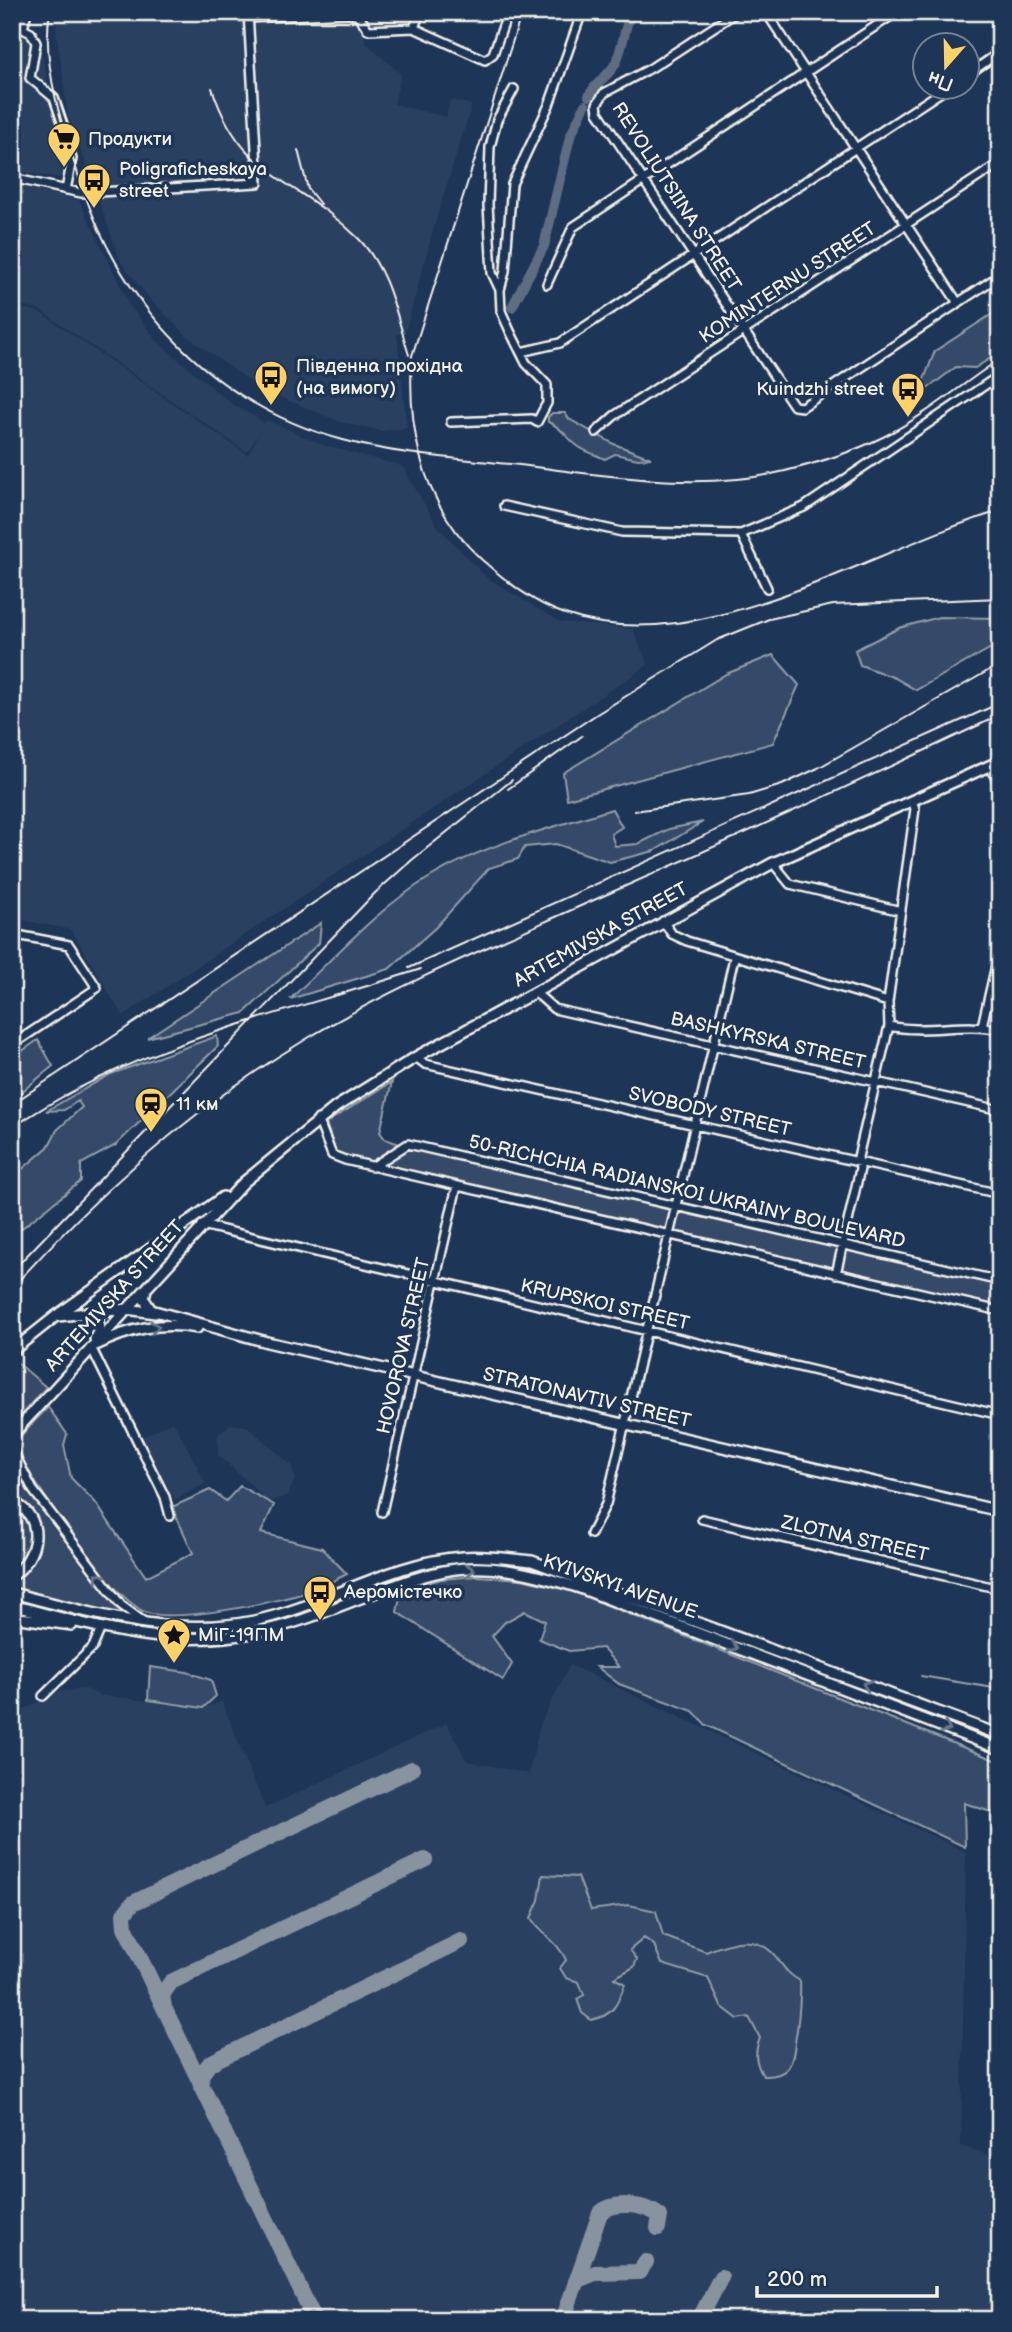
<svg xmlns="http://www.w3.org/2000/svg" width="1012" height="2332" font-family="'Balsamiq Sans',sans-serif">
	<style>
		.built { fill: #2a4060 }
		.green { fill: #354a67; stroke: #949ea8; stroke-width: 2 }
		.lines { fill: none; stroke-linecap: round; stroke-linejoin: round }
		.stream { stroke: #9aa2ab; stroke-width: 2 }
		.river { stroke: #5e6d82; stroke-width: 10 }
		.taxiway { stroke: #8893a0; stroke-width: 16 }
		.minor-casing { stroke: #f4f1e8; stroke-width: 12 }
		.major-casing { stroke: #f4f1e8; stroke-width: 14 }
		.minor { stroke: #1d3557; stroke-width: 7 }
		.major { stroke: #1d3557; stroke-width: 9 }
		.tram { stroke: #f4f1e8; stroke-width: 2 }
		.rail { stroke: #f4f1e8; stroke-width: 2 }
		.oneway { stroke: #68778a }
		.labels { text-anchor: middle; dominant-baseline: central; stroke-width: 7; stroke-linejoin: round; paint-order: stroke }
		.poi-label { font-size: 19px; fill: #f4f1e8; stroke: #1d3557; text-anchor: start }
		.street-label { font-size: 19px; fill: #f4f1e8; stroke: #1d3557 }
	</style>
	<rect width="100%" height="100%" fill="#1d3557"/>
	<filter id="ink" filterUnits="userSpaceOnUse"><feTurbulence type="fractalNoise" baseFrequency=".0143" numOctaves="2"/><feDisplacementMap in="SourceGraphic" scale="14" xChannelSelector="R" yChannelSelector="G"/><feConvolveMatrix kernelMatrix="1 2 1 2 8 2 1 2 1" color-interpolation-filters="sRGB"/></filter>
	<g filter="url(#ink)">
		<path class="built" d="M58 12H363L365 42 401 74 394 104 446 117 450 100 472 105 438 213 405 333 397 334 407 428 381 431 340 422 261 389 188 337 149 298 121 262 68 115 56 29Z
			M12 30 38 37 63 151 61 178 13 171Z
			M12 185 79 200 130 306 159 343 229 402 265 423 267 420 323 445 402 466 438 527 487 578 560 622 633 629 648 665 123 1016 71 930 12 918V306L39 312 248 455 261 431 247 452 38 309 12 303Z
			M173 1421 206 1483 175 1500 141 1438Z
			M230 1424 247 1426 291 1465 295 1479 288 1495 274 1500 266 1499 218 1455V1435Z
			M570 1665 966 1852 961 2146 1000 2159V2320H12V1723L23 1710 56 1692 86 1689 99 1695 203 1708 222 1702 265 1808 447 1723 467 1761 529 1774 540 1724Z"/>
		<path class="green" d="M1000 309V352L975 368 956 367 927 389 923 382 935 351Z
			M552 413H565L569 419 614 444 651 458 638 459 615 454 605 459C597 455 586 452 579 447 567 439 561 426 548 422V417Z
			M939 617 1000 618V643L916 690 895 678 860 665 855 650 899 628Z
			M773 655 799 685 773 743 567 799 563 773 726 674Z
			M612 809 622 827 611 834 615 846 638 844 669 829 703 822 654 851 610 862 556 844 525 847 518 859 489 868 436 927 389 969 290 999C335 957 378 907 432 876 487 843 552 828 612 809Z
			M321 923 319 943 244 1013 147 1038Z
			M217 1036 218 1046 116 1145 81 1164V1181L12 1236V1178L48 1147 57 1130 82 1107 78 1101 64 1110 46 1111 111 1074Z
			M38 1040 53 1066 19 1094H12V1058Z
			M392 1082 380 1132 385 1139 408 1147 1000 1285V1309L336 1153 326 1123Z
			M14 1360 46 1387 12 1425V1362Z
			M48 1407 67 1434 64 1445 71 1478 95 1502 146 1577 193 1553 172 1507 210 1490 226 1501 240 1486 274 1505 261 1533 322 1548 347 1574C336 1579 325 1586 313 1590 284 1601 166 1626 141 1610 102 1586 48 1500 21 1461L17 1440Z
			M12 1461 19 1475 119 1606 134 1618 12 1589V1581L33 1562 41 1533 31 1513 12 1497Z
			M12 1506 26 1519 33 1538 26 1559 12 1570Z
			M476 1576 521 1579 569 1590 1000 1762V1815L964 1803 965 1847 706 1725 693 1711 619 1684 597 1667H619L602 1648 569 1651 539 1639 545 1621 525 1611 505 1622 492 1636 512 1664 503 1680 397 1612 401 1591 441 1579Z
			M150 1667 187 1672 211 1680 216 1696 203 1708 148 1700Z
			M543 1875 578 1877 591 1910 629 1905 656 1911 663 1936 706 1952C730 1942 757 1932 777 1958 785 1969 788 1974 800 1981 801 1999 799 2013 797 2030 792 2055 797 2077 763 2076 755 2062 754 2053 760 2038L749 2017 738 2019 721 2006 708 1978 662 1964 654 1945 644 1938 630 1950 637 1959 634 1967 614 1978 625 1984C618 2004 613 2016 591 2020L582 2013 577 1999 584 1995 579 1982 566 1978 560 1968 566 1960C558 1941 541 1935 531 1918L539 1900Z"/>
		<g class="lines">
			<path class="stream" d="M921 1676 1000 1689"/>
			<path class="river" d="M589 96C595 83 606 78 614 66 621 56 625 26 631 12
				M512 307 544 246 570 137 585 105"/>
			<path class="taxiway" d="M164 2007 162 1995 171 1982 425 1860
				M202 2087 201 2075 210 2063 461 1941
				M576 2281 595 2273 639 2272 646 2262
				M315 2320 125 1927 124 1914 133 1903 412 1769
				M563 2320 600 2213C614 2200 645 2204 660 2216L658 2228
				M699 2320 721 2277"/>
			<defs>
				<path id="minor" d="M27 12 23 29 31 33 36 43 30 78 54 98 64 128 72 159 66 190
					M737 12 651 68 604 93 597 104 598 112 794 406 802 407 1000 275
					M766 12 958 303
					M248 18 348 13 359 16 368 30 414 28 485 60 493 54 508 12
					M414 28 420 12
					M967 75 1000 52
					M12 178 81 193 258 183 248 12
					M547 284 573 227 897 12
					M500 290 505 271 512 184 549 105 582 12
					M521 352 560 343 947 88
					M451 422 532 419 537 422 547 403V385L526 363 510 331 501 311 500 290 492 273 488 205 490 147 497 120 514 89
					M596 432 614 416 1000 163
					M504 506 622 532 741 534 804 507 1000 375
					M741 534 767 588
					M989 766 1000 785
					M773 863 790 884 901 911
					M663 921 672 934 687 941 888 1002
					M12 934 69 945 97 988 12 1045
					M535 992 554 1009 1000 1110
					M889 1026C926 1034 963 1022 1000 1030
					M982 1026 1000 948
					M416 1057 425 1064 1000 1194
					M318 1119 332 1155 345 1160 1000 1311
					M372 1167 408 1144 1000 1281
					M202 1225 1000 1415
					M836 1274 860 1169 858 1157 889 1026 888 1002 915 809 912 800
					M91 1347 165 1497 170 1516
					M12 1449 33 1490 121 1605 144 1622
					M382 1512 457 1186
					M702 1519 1000 1589
					M591 1534 606 1504 734 958
					M43 1696 93 1647 101 1628"/>
				<path id="major" d="M146 1289 144 1299 151 1310 267 1342 1000 1511
					M84 1314 98 1321 99 1330 95 1339
					M58 1316 127 1309 155 1313
					M96 1345C129 1329 161 1321 197 1328
					M12 1351 56 1316 223 1197
					M12 1435 244 1182 336 1107 416 1057 773 863 1000 761
					M12 1502C47 1517 38 1558 12 1576
					M12 1593C92 1613 170 1638 254 1621 325 1606 390 1562 462 1557 485 1555 509 1559 532 1561L1000 1735
					M12 1605C95 1627 166 1649 252 1633 319 1621 378 1585 444 1571 489 1561 538 1575 580 1588L1000 1749
					M12 1617 72 1625"/>
			</defs>
			<use href="#minor" class="minor-casing"/>
			<use href="#major" class="major-casing"/>
			<use href="#minor" class="minor"/>
			<use href="#major" class="major"/>
			<path class="tram" d="M50 12C40 65 66 139 83 189 124 310 218 407 343 440 404 457 472 459 535 467 616 477 704 491 785 471 818 463 855 451 885 436 925 416 962 384 1000 359"/>
			<path class="rail" d="M522 12 412 356C407 432 423 505 481 559 506 581 533 603 565 614 702 662 869 549 1000 511
				M212 88C242 180 299 179 358 238 389 270 396 314 409 355
				M298 150 308 189 320 204
				M508 789 582 736
				M634 811 749 795 782 785 818 768 1000 664
				M409 968 1000 703
				M12 1104 597 714 717 640 769 619 833 605 1000 598
				M12 1128C137 1042 280 1016 421 969
				M12 1271 375 893 412 860 512 780
				M12 1288C97 1193 198 1104 308 1038 398 984 498 943 594 900 730 840 866 779 1000 715"/>
		</g>
		<defs><path id="oneway-chevron" d="M-2-3.5L2.5 0L-2 3.5" fill="none" stroke-width="1.6" stroke-linecap="round" stroke-linejoin="round" transform="scale(1.75)"/></defs>
		<g class="oneway">
			<use href="#oneway-chevron" transform="translate(155 1327) rotate(-6)"/>
			<use href="#oneway-chevron" transform="translate(470 1570) rotate(-2)"/>
			<use href="#oneway-chevron" transform="translate(99 1577) rotate(-127)"/>
			<use href="#oneway-chevron" transform="translate(733 1647) rotate(21)"/>
			<use href="#oneway-chevron" transform="translate(867 1685) rotate(-159)"/>
			<use href="#oneway-chevron" transform="translate(946 1728) rotate(21)"/>
		</g>
	</g>
	<defs>
		<symbol id="supermarket-pin" viewBox="-11 -11 22 30"><path d="M0 17L-7.5 6A9.5 9.5 0 1 1 7.5 6Z" fill="#ffd166" stroke="#1d3557"/><path d="M-6-5.5h2.5l.6 2H6L4.5 2H-2.5L-4.4-4H-6ZM-1.5 3.2a1.3 1.3 0 1 0 .1 0ZM3 3.2a1.3 1.3 0 1 0 .1 0Z" fill="#111"/></symbol>
		<symbol id="bus-pin" viewBox="-11 -11 22 30"><path d="M0 17L-7.5 6A9.5 9.5 0 1 1 7.5 6Z" fill="#ffd166" stroke="#1d3557"/><path d="M-5-6H5V4H4V6H2V4H-2V6H-4V4H-5ZM-3.5-4V0h7V-4ZM-3.5 1.2v1.5H-2V1.2ZM2 1.2v1.5H3.5V1.2Z" fill="#111"/></symbol>
		<symbol id="station-pin" viewBox="-11 -11 22 30"><path d="M0 17L-7.5 6A9.5 9.5 0 1 1 7.5 6Z" fill="#ffd166" stroke="#1d3557"/><path d="M-3-6H3Q5-6 5-4V2Q5 4 3 4L4.5 6H3L1.5 4h-3L-3 6H-4.5L-3 4Q-5 4-5 2V-4Q-5-6-3-6ZM-3.5-4v3h7v-3ZM-3.5 1v1.5H-2V1ZM2 1v1.5H3.5V1Z" fill="#111"/></symbol>
		<symbol id="sight-pin" viewBox="-11 -11 22 30"><path d="M0 17L-7.5 6A9.5 9.5 0 1 1 7.5 6Z" fill="#ffd166" stroke="#1d3557"/><path d="M0-6L1.8-2.2L6-1.7L2.9 1.2L3.7 5.4L0 3.3L-3.7 5.4L-2.9 1.2L-6-1.7L-1.8-2.2Z" fill="#111"/></symbol>
	</defs>
	<g fill-rule="evenodd">
		<use href="#supermarket-pin" x="45" y="120" width="38" height="52"/>
		<use href="#bus-pin" x="75" y="161" width="38" height="52"/>
		<use href="#bus-pin" x="252" y="358" width="38" height="52"/>
		<use href="#bus-pin" x="889" y="370" width="38" height="52"/>
		<use href="#station-pin" x="132" y="1085" width="38" height="52"/>
		<use href="#bus-pin" x="301" y="1573" width="38" height="52"/>
		<use href="#sight-pin" x="155" y="1616" width="38" height="52"/>
	</g>
	<g class="labels">
		<g class="poi-label">
			<text x="88" y="139">Продукти</text>
			<text x="119" y="169">Poligraficheskaya<tspan x="119" dy="22">street</tspan></text>
			<text x="296" y="366">Південна прохідна<tspan x="296" dy="22">(на вимогу)</tspan></text>
			<text x="884" y="389" text-anchor="end">Kuindzhi street</text>
			<text x="176" y="1104">11 км</text>
			<text x="344" y="1592">Аеромістечко</text>
			<text x="198" y="1635">МіГ-19ПМ</text>
		</g>
		<g class="street-label">
			<text transform="translate(676 197) rotate(57)">REVOLIUTSIINA STREET</text>
			<text transform="translate(788 283) rotate(-33)">KOMINTERNU STREET</text>
			<text transform="translate(601 935) rotate(-29)">ARTEMIVSKA STREET</text>
			<text transform="translate(768 1041) rotate(13)">BASHKYRSKA STREET</text>
			<text transform="translate(710 1112) rotate(13)">SVOBODY STREET</text>
			<text transform="translate(687 1192) rotate(13)">50-RICHCHIA RADIANSKOI UKRAINY BOULEVARD</text>
			<text transform="translate(115 1296) rotate(-48)">ARTEMIVSKA STREET</text>
			<text transform="translate(605 1305) rotate(13)">KRUPSKOI STREET</text>
			<text transform="translate(404 1346) rotate(-77)">HOVOROVA STREET</text>
			<text transform="translate(587 1398) rotate(13)">STRATONAVTIV STREET</text>
			<text transform="translate(855 1539) rotate(13)">ZLOTNA STREET</text>
			<text transform="translate(620 1587) rotate(19)">KYIVSKYI AVENUE</text>
		</g>
	</g>
	<rect width="1012" height="2332" fill="none" stroke="#1d3557" stroke-width="42"/>
	<rect x="21" y="21" width="970" height="2290" fill="none" stroke="#f4f1e8" stroke-width="2.5" filter="url(#ink)"/>
	<g transform="translate(946 66) rotate(200)"><circle r="33" fill="#1d3557" stroke="#738091" stroke-width="2"/>
	<path d="M0-5L12 26L0 18L-12 26Z" fill="#ffd166"/>
	<text y="-10" font-size="19" font-weight="bold" text-anchor="middle" fill="#f4f1e8">Пн</text>
	</g>
	<path d="M757 2286v10h180v-10" fill="none" stroke="#f4f1e8" stroke-width="3.5"/>
	<text x="767" y="2286" font-size="21" fill="#f4f1e8" stroke="#1d3557" stroke-width="5" paint-order="stroke">200 m</text>
</svg>
